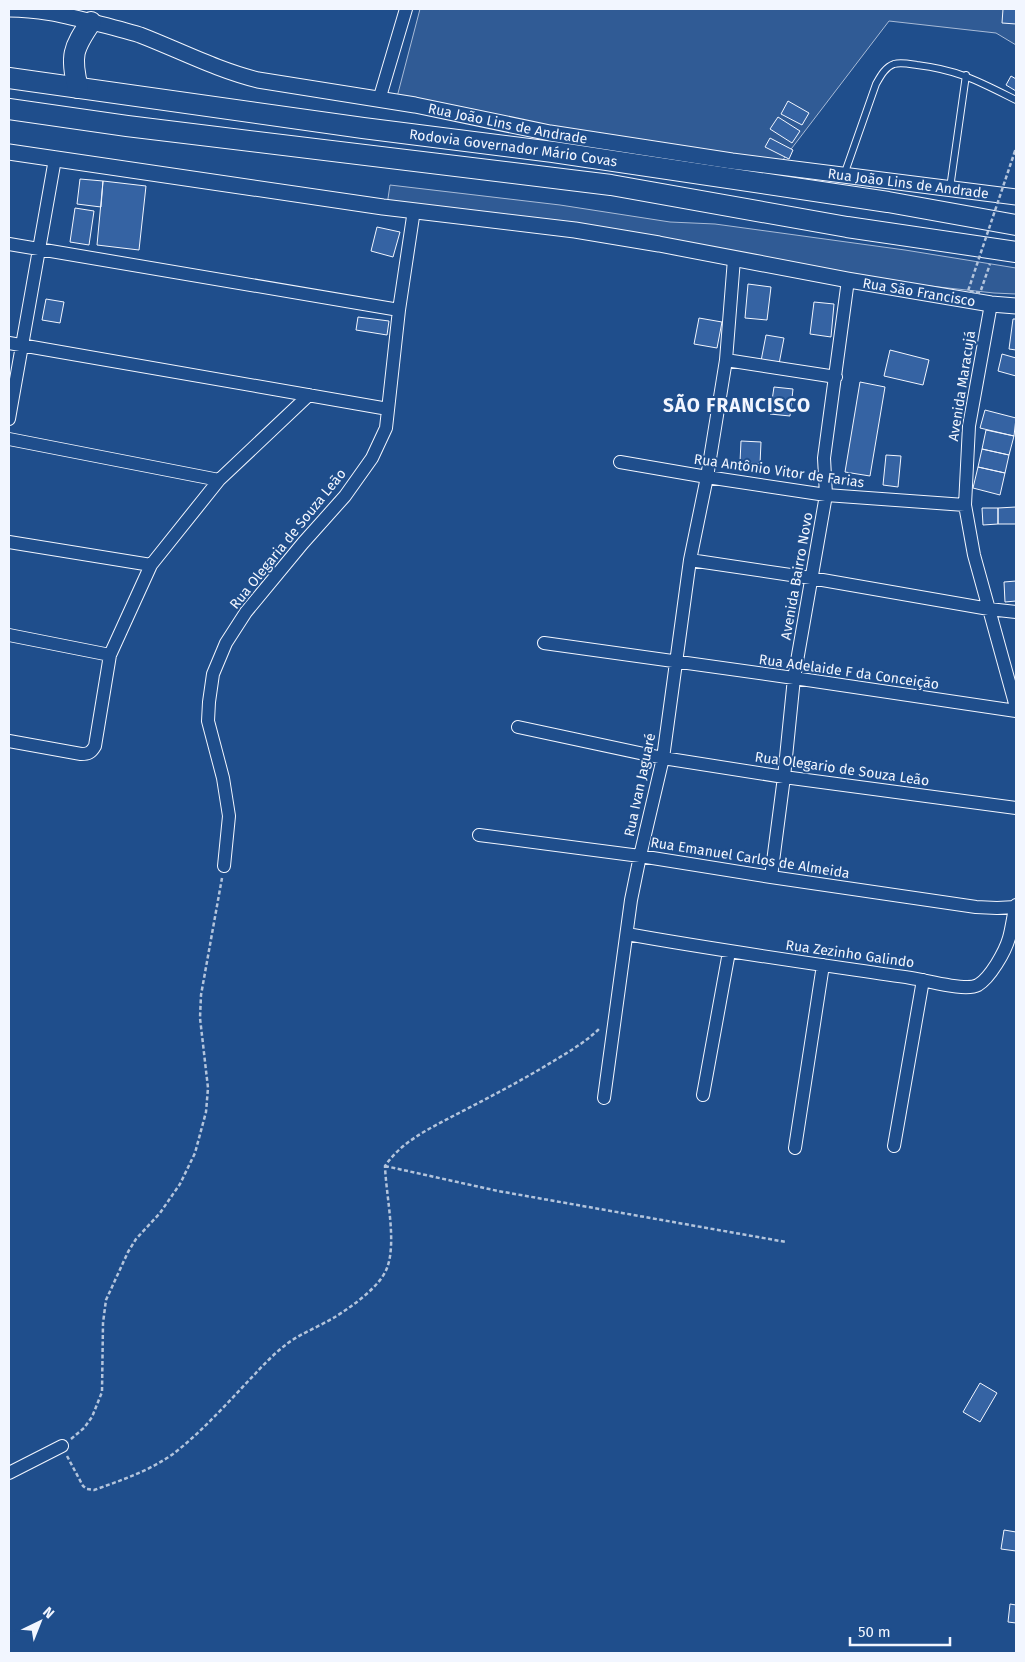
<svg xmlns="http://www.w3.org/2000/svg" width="1025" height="1662" font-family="'Fira Sans',sans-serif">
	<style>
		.built { fill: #305b95; stroke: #a8bbd7 }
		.building { fill: #3563a3; stroke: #f2f6ff }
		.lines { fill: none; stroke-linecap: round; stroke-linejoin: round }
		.service-casing { stroke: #f2f6ff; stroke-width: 8 }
		.minor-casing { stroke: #f2f6ff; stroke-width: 14 }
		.tertiary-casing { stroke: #f2f6ff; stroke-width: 17 }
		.trunk-casing { stroke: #f2f6ff; stroke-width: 22 }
		.path { stroke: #b3c4dc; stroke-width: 2.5; stroke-dasharray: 4 2.5; stroke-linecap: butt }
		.service { stroke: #1f4e8c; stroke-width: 6 }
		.minor { stroke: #1f4e8c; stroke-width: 12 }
		.tertiary { stroke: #1f4e8c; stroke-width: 15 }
		.trunk { stroke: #1f4e8c; stroke-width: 20 }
		.path-bridge { stroke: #b3c4dc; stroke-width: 2.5; stroke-dasharray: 4 2.5; stroke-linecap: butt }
		.labels { text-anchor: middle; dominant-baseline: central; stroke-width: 4; stroke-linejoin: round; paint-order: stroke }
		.street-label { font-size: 14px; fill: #f2f6ff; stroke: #1f4e8c }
		.district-label { font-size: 19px; font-weight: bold; letter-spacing: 1px; fill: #f2f6ff; stroke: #1f4e8c }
	</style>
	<rect width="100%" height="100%" fill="#1f4e8c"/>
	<path class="built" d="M420 9H1016V45L996 33 889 21 782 161 525 127 397 97Z
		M390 185 560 205 670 222 715 224 905 250 1016 268V294L994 293 856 278 387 205Z"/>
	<path class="building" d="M1003 9H1016V24L1002 23Z
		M1011 76 1016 79V91L1006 85Z
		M788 101 809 113 802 125 781 114Z
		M778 117 800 131 792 143 770 129Z
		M770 138 793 150 789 159 765 147Z
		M80 179 103 181 101 207 77 204Z
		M103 181 146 186 139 250 97 245Z
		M75 208 94 211 89 245 70 242Z
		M377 227 400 232 393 257 371 251Z
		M748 284 771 287 767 320 745 318Z
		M46 299 64 302 60 323 42 320Z
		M814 302 834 304 831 337 810 334Z
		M358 317 389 321 387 335 356 330Z
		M699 318 722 322 717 348 694 344Z
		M1013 319H1016V350L1009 349Z
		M766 335 784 338 779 364 761 361Z
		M890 350 929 360 923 385 884 376Z
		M1002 354 1016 358V376L998 371Z
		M860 382 885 387 870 476 845 472Z
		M774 387 793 389 790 416 770 414Z
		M985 410 1016 418 1014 436 980 428Z
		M986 430 1014 436 1009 455 982 449Z
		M741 441 761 442 760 464 740 462Z
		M982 449 1009 455 1005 473 978 467Z
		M886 455 901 456 898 487 883 485Z
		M978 467 1005 473 1000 495 973 488Z
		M1016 507V524H998V508Z
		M982 508H998V524L983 525Z
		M1016 581V601L1005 602 1004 582Z
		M980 1383 997 1393 980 1422 963 1412Z
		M1004 1530 1016 1532V1551L1001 1549Z
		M1010 1604 1016 1605V1623L1008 1622Z"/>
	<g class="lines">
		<defs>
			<path id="service" d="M844 175 876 84C880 77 885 67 894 64 901 62 910 64 917 65 959 70 980 82 1016 100
				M950 188 966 75"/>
			<path id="minor" d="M379 100 406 9
				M9 244 399 310
				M991 304 969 426 965 505 974 555 1016 707
				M9 343 388 409
				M726 360 836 377
				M9 419 55 159
				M9 439 219 480
				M620 462 707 477 826 495 965 505
				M9 542 151 565
				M690 560 811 578 989 609 1016 612
				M9 635 110 655
				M544 643 794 678 1016 711
				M518 727 663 758 784 777 1016 808
				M9 741 81 754C88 754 91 753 95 746L110 655 151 565 219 480 309 395
				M479 835 640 856 771 877 976 907 997 908 1016 907
				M224 866 229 816 223 778 208 721 209 702 213 674 226 643 246 612 303 543 345 496 372 458 386 428 399 310 414 210
				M771 877 784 777 794 678 826 495 824 458 848 280
				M627 934C721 951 816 964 911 978 927 980 965 992 978 985 990 978 1005 952 1009 938 1012 927 1013 916 1016 905
				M703 1095 729 952
				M604 1098 631 900 640 856 663 758 690 560 707 477 726 360 734 259
				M894 1146 923 980
				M795 1148 823 965
				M9 1473 62 1446"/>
			<g id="tertiary">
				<path id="s1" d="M9 9C39 9 63 15 92 22 108 26 124 30 140 35 179 50 217 70 258 80L415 105 550 133 732 161 1016 197"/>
				<path id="s2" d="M9 152 383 207 575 230 659 244 848 280 991 304 1016 306"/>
			</g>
			<g id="trunk">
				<path id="s3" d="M9 78 363 128 553 152 888 202 1016 225"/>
				<path d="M78 88C70 56 73 48 91 22"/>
				<path d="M9 109 127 126 611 185 847 227 1016 252"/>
			</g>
		</defs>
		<use href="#service" class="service-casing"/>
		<use href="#minor" class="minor-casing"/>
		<use href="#tertiary" class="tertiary-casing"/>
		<use href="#trunk" class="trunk-casing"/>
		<path class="path" d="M981 290 990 264
			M385 1166 498 1191 786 1242
			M71 1439 84 1428 92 1417 102 1392 103 1323 106 1300 128 1252 136 1239 160 1213 180 1184 195 1153 206 1112 208 1088 200 1018 201 995 222 878
			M67 1456 83 1486 87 1489 94 1490C122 1480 149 1471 173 1454 203 1431 229 1401 255 1374 265 1363 276 1352 288 1343 302 1333 320 1326 335 1317 351 1307 380 1287 387 1268 397 1242 386 1196 385 1166 402 1141 429 1129 455 1115 486 1099 517 1083 547 1065 565 1054 585 1043 600 1028"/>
		<use href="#service" class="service"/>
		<use href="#minor" class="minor"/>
		<use href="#tertiary" class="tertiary"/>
		<use href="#trunk" class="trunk"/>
		<path class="path-bridge" d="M980 293 968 291 1015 151 1016 152"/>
	</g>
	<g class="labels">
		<g class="street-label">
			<text stroke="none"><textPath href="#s1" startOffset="514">Rua João Lins de Andrade</textPath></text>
			<text stroke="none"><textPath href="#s3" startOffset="509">Rodovia Governador Mário Covas</textPath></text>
			<text stroke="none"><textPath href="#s1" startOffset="919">Rua João Lins de Andrade</textPath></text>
			<text stroke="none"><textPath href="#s2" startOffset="921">Rua São Francisco</textPath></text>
			<text transform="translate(962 386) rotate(-81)">Avenida Maracujá</text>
			<text transform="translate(779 471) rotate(8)">Rua Antônio Vitor de Farias</text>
			<text transform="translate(288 539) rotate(-51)">Rua Olegaria de Souza Leão</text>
			<text transform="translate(797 576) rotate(-80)">Avenida Bairro Novo</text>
			<text transform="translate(849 672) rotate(8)">Rua Adelaide F da Conceição</text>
			<text transform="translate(842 769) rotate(8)">Rua Olegario de Souza Leão</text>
			<text transform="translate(640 785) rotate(-78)">Rua Ivan Jaguaré</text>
			<text transform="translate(750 858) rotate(9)">Rua Emanuel Carlos de Almeida</text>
			<text transform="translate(850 954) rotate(8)">Rua Zezinho Galindo</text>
		</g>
		<g class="district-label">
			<text x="737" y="405">SÃO FRANCISCO</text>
		</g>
	</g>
	<rect width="1025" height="1662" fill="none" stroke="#f2f6ff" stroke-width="20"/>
	<g transform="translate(40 1622) rotate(43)" stroke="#1f4e8c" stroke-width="4" paint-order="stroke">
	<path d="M0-4L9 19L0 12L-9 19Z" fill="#f2f6ff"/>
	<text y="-8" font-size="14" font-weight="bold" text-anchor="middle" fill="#f2f6ff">N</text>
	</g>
	<path d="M850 1637v8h100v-8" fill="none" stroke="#f2f6ff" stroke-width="2.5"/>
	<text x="858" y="1637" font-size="15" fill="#f2f6ff" stroke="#1f4e8c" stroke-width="4" paint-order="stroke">50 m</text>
</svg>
